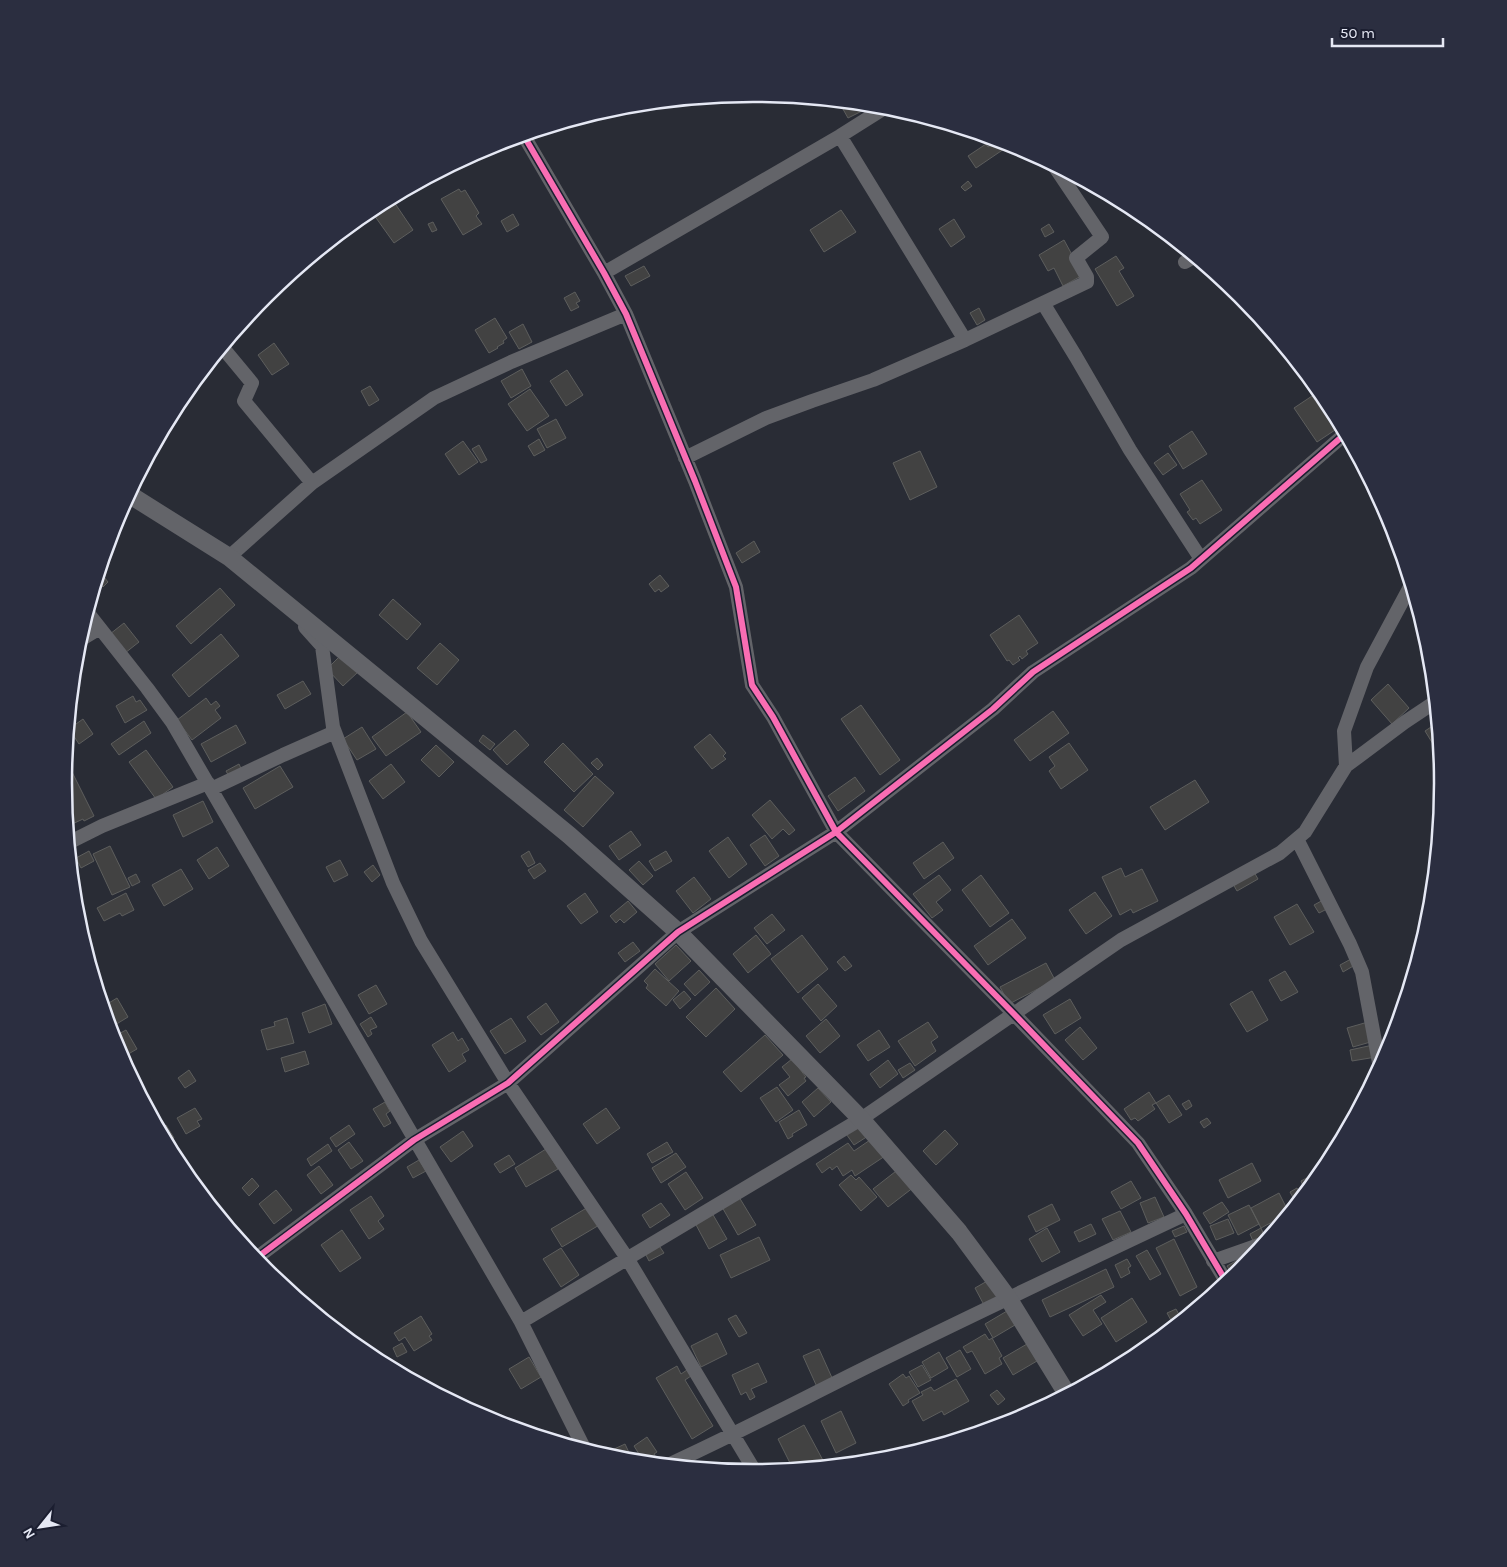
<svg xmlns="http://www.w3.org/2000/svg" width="1507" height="1567" font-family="Karla,sans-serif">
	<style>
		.building { fill: #424242; stroke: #5d5e5d }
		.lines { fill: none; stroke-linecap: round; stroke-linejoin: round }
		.minor { stroke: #636469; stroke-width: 14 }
		.tertiary { stroke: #636469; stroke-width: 18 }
		.cycleway-casing { stroke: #1b1e30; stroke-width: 9 }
		.cycleway { stroke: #f96db3; stroke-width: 6 }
		.rim { fill: none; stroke: #e5e8f4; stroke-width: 2.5 }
	</style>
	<rect width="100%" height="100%" fill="#292c35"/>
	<path class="building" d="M839 102 866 105 868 108 848 118Z
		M998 141 1004 149 976 168 968 156 986 144 988 147Z
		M968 181 972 186 965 191 961 187Z
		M459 189 461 192 465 190 479 213 476 216 482 224 463 235 441 199Z
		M394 202 413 230 394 243 374 215Z
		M841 210 856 232 824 252 810 230Z
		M513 214 519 225 507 232 501 221Z
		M954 219 965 237 951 247 939 229Z
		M433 222 437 230 432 232 428 224Z
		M1049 224 1054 232 1045 237 1041 229Z
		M1064 240 1083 275 1063 286 1054 268 1048 271 1039 255Z
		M1116 256 1124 268 1119 271 1134 296 1117 306 1095 269Z
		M644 266 650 276 631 286 625 276Z
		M575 292 580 301 576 303 579 307 571 311 564 298Z
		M979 308 985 320 977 325 970 313Z
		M495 318 507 338 503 341 504 343 497 347 498 348 489 353 475 330Z
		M523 324 532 342 519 349 509 332Z
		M274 343 289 364 272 375 258 355Z
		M522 369 531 386 511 398 501 381Z
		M567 370 583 395 566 406 550 381Z
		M370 386 379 400 369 406 361 391Z
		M530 389 549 416 527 431 508 404Z
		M1312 396 1321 409 1324 407 1338 428 1317 442 1294 408Z
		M556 419 566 438 547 448 537 429Z
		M1192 431 1207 454 1183 469 1169 446Z
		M539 439 545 450 534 456 528 446Z
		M463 441 478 462 459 475 445 454Z
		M479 445 487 460 481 463 472 449Z
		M920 451 937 487 910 500 893 463Z
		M1168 453 1177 465 1163 475 1154 463Z
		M1202 480 1222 510 1200 524 1196 518 1193 520 1187 512 1190 510 1180 494Z
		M754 541 760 552 742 563 736 553Z
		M100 572 108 582 103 587 98 580Z
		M660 575 669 586 661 592 659 589 655 592 649 584Z
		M220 588 235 605 191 644 176 626Z
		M393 599 421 624 407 640 379 615Z
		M1019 615 1038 643 1026 651 1028 654 1022 659 1020 656 1018 658 1020 660 1013 665 1009 660 1007 661 990 635Z
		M124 623 139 642 125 653 110 634Z
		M221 634 239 656 189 697 172 675Z
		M440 643 459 660 437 685 417 668Z
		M342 654 358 672 343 686 327 669Z
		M303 681 311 694 285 709 277 695Z
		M1388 684 1409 708 1392 724 1371 700Z
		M133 696 136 702 140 700 147 710 125 723 116 706Z
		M206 698 211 705 216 701 220 706 215 710 221 718 192 740 177 720Z
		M861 705 900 760 880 775 841 719Z
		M1053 711 1069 733 1030 761 1014 740Z
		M407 712 421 732 386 756 372 737Z
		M83 719 93 734 79 744 69 729Z
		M144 721 151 733 119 755 111 744Z
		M1437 723 1441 757 1425 731Z
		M236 725 246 743 211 762 201 744Z
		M362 727 376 749 357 760 343 739Z
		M515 730 529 745 507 765 493 750Z
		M710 734 726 753 723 756 726 759 712 769 694 747Z
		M483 735 495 744 490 750 479 741Z
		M563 743 593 774 574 792 544 762Z
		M1069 743 1088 770 1061 789 1049 771 1055 766 1049 757Z
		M436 745 454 762 439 777 421 760Z
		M146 750 173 787 156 799 129 762Z
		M597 758 603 765 598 770 591 763Z
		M239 764 243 773 231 780 226 771Z
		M391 764 405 782 383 799 369 781Z
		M280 766 293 787 255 809 243 788Z
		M70 768 94 816 84 821 83 819 68 826 64 783 65 771Z
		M595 776 614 793 583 827 564 810Z
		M855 777 865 791 838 811 828 796Z
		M1195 780 1209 802 1165 830 1150 807Z
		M770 800 795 830 789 835 783 829 772 839 752 815Z
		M203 801 213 822 183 837 173 815Z
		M631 831 641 845 619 860 609 846Z
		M765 835 779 856 765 866 750 845Z
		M728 837 747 864 729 878 709 851Z
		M943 842 954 858 924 879 913 863Z
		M110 846 130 887 112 895 93 854Z
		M217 847 229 866 209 879 197 860Z
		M89 851 94 861 81 868 76 858Z
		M529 851 535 863 528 867 521 856Z
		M666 851 672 861 655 871 649 861Z
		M340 860 348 875 334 882 326 867Z
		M639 861 653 876 643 885 629 870Z
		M540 863 546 871 534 879 528 870Z
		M373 865 380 875 372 882 364 872Z
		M1121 868 1125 877 1142 869 1158 901 1133 913 1131 909 1120 915 1102 877Z
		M181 869 193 889 164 906 152 885Z
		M1254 872 1258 879 1237 891 1233 884Z
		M136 874 140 882 132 886 128 878Z
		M939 875 951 890 936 902 943 910 932 918 913 894Z
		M981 875 1009 913 990 927 962 890Z
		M694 877 711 899 693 913 676 891Z
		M1095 892 1112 916 1086 934 1069 910Z
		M126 893 134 910 122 916 120 913 104 921 97 908Z
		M585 893 598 912 581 924 567 906Z
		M1325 899 1329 908 1319 913 1314 905Z
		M628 901 637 912 624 923 620 919 616 923 610 916Z
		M1297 904 1314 932 1290 945 1274 917Z
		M772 914 785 930 767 944 754 928Z
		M1012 919 1026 938 988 965 974 946Z
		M756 935 771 954 748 973 733 954Z
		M802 935 828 969 798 993 771 959Z
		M633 942 640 951 625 962 618 953Z
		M676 945 691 961 669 981 655 964Z
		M844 956 852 966 845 971 837 962Z
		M1351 959 1355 965 1343 972 1340 965Z
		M1046 963 1055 980 1009 1004 1000 987Z
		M655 969 679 991 666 1006 646 988 648 985 644 981Z
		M699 970 710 982 695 996 684 984Z
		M1285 971 1298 992 1281 1001 1269 980Z
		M818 984 837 1006 821 1021 802 998Z
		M376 985 387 1004 369 1014 358 995Z
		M716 988 735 1009 706 1037 686 1017Z
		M684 991 691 999 680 1009 673 1000Z
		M1252 991 1268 1020 1247 1032 1230 1004Z
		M117 998 128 1017 110 1028 104 1006Z
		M1070 999 1081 1018 1055 1034 1043 1015Z
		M546 1003 559 1022 541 1035 527 1017Z
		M325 1004 332 1024 309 1033 302 1013Z
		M1402 1009 1395 1033 1391 1023 1397 1020 1394 1012Z
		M371 1017 377 1027 370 1030 372 1034 368 1037 360 1024Z
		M287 1018 294 1043 267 1050 261 1030 275 1026 274 1022Z
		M511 1018 526 1041 505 1054 490 1031Z
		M826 1019 840 1036 820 1053 806 1036Z
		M928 1022 938 1037 931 1042 936 1051 915 1066 898 1041Z
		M1368 1022 1374 1041 1353 1047 1347 1028Z
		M1080 1027 1097 1048 1083 1060 1065 1040Z
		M126 1030 137 1049 123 1057 113 1037Z
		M879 1030 890 1047 868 1061 857 1045Z
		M453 1032 458 1041 462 1038 469 1050 462 1054 466 1061 449 1072 432 1045Z
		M765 1035 783 1055 741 1092 723 1072Z
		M1373 1045 1376 1057 1352 1061 1350 1050Z
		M305 1051 309 1064 285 1072 281 1058Z
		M792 1059 806 1077 804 1078 806 1081 788 1096 779 1085 790 1077 782 1067Z
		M888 1060 898 1074 880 1088 870 1074Z
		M910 1063 915 1070 903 1078 898 1070Z
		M189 1070 196 1081 185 1088 178 1078Z
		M777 1087 793 1110 776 1122 760 1098Z
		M818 1088 831 1102 814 1117 802 1102Z
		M1149 1092 1156 1103 1152 1105 1155 1109 1138 1121 1135 1118 1131 1120 1124 1109Z
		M1169 1095 1182 1115 1169 1123 1156 1103Z
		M1189 1100 1192 1106 1186 1110 1182 1104Z
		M385 1102 390 1111 386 1114 391 1123 384 1127 373 1109Z
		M195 1108 202 1119 197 1121 200 1126 186 1134 177 1118Z
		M606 1108 620 1128 597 1144 583 1124Z
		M799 1110 807 1125 792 1134 793 1136 788 1139 779 1122Z
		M1207 1118 1211 1123 1204 1128 1200 1122Z
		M859 1121 868 1136 854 1145 844 1131Z
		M166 1125 174 1138 167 1142 160 1129Z
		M349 1125 355 1134 336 1147 330 1138Z
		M945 1130 958 1144 936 1165 923 1151Z
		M463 1131 473 1146 451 1162 440 1147Z
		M873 1138 885 1156 855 1176 852 1170 843 1176 837 1166 832 1170 830 1167 822 1173 816 1164 848 1143 854 1151Z
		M349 1142 363 1161 351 1169 338 1150Z
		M667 1142 673 1152 652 1163 647 1154Z
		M328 1144 332 1151 311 1166 307 1159Z
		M546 1149 558 1169 526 1187 515 1168Z
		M676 1153 686 1167 661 1183 652 1168Z
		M509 1155 515 1164 500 1173 494 1164Z
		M419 1160 426 1171 413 1178 407 1167Z
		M1252 1163 1261 1181 1228 1198 1219 1180Z
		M319 1166 333 1185 321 1194 307 1175Z
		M900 1168 914 1187 888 1207 873 1189Z
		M686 1172 703 1198 685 1210 668 1184Z
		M1318 1172 1320 1175 1304 1195 1300 1188 1303 1186 1301 1181Z
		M851 1175 856 1180 859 1177 877 1197 861 1211 839 1185Z
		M252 1178 259 1186 249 1196 242 1188Z
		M1131 1181 1141 1198 1121 1209 1111 1192Z
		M1297 1188 1302 1197 1295 1201 1290 1192Z
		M276 1190 292 1210 274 1224 259 1204Z
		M1279 1193 1289 1213 1261 1228 1251 1208Z
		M371 1196 384 1216 378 1221 384 1229 369 1239 350 1210Z
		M739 1197 756 1225 738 1235 722 1207Z
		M1155 1197 1164 1217 1148 1223 1140 1203Z
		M1222 1202 1229 1212 1210 1224 1203 1213Z
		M661 1203 670 1215 650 1228 642 1215Z
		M1052 1204 1060 1220 1036 1232 1028 1216Z
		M1249 1205 1259 1224 1238 1235 1228 1215Z
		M590 1206 601 1224 562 1247 551 1229Z
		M1120 1211 1131 1232 1113 1240 1102 1219Z
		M712 1213 727 1239 709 1249 695 1223Z
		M1228 1219 1234 1233 1216 1240 1210 1226Z
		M1091 1224 1096 1234 1079 1242 1074 1232Z
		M1184 1226 1187 1232 1175 1237 1172 1231Z
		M1047 1228 1060 1252 1042 1262 1029 1239Z
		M1261 1228 1264 1235 1253 1241 1250 1234Z
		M342 1230 361 1258 340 1272 321 1245Z
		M759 1237 770 1260 731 1278 720 1255Z
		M1174 1239 1197 1287 1180 1296 1156 1248Z
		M658 1244 664 1253 649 1261 644 1251Z
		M561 1248 579 1275 561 1287 543 1259Z
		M1147 1250 1161 1274 1150 1280 1136 1256Z
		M1258 1251 1241 1271 1234 1277 1227 1266 1248 1254 1250 1256Z
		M1127 1259 1131 1266 1128 1268 1130 1273 1121 1278 1115 1265Z
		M1106 1269 1114 1287 1050 1317 1042 1300Z
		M989 1280 998 1298 984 1305 975 1288Z
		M1101 1295 1106 1302 1093 1310 1102 1324 1083 1336 1069 1315Z
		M1132 1298 1147 1322 1116 1342 1101 1318Z
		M1176 1309 1182 1320 1173 1324 1167 1313Z
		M1007 1311 1015 1325 993 1338 985 1324Z
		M736 1315 747 1333 739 1337 728 1319Z
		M421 1316 432 1334 429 1336 432 1340 414 1351 405 1337 399 1341 394 1333Z
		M717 1333 727 1354 701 1367 691 1346Z
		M985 1334 989 1340 992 1338 1002 1356 999 1358 1002 1364 985 1374 972 1351 967 1353 963 1347Z
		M402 1343 407 1352 397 1357 393 1348Z
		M1027 1344 1037 1361 1013 1375 1003 1358Z
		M819 1349 833 1380 817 1387 803 1356Z
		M960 1350 971 1369 957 1377 946 1358Z
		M939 1352 948 1368 931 1378 922 1362Z
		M529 1357 541 1377 521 1389 509 1369Z
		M758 1363 767 1382 751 1389 755 1397 750 1400 746 1392 741 1395 732 1375Z
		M922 1365 931 1380 918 1387 909 1372Z
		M1115 1365 1117 1368 1090 1382Z
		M677 1366 681 1374 687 1370 691 1376 685 1380 713 1426 692 1439 656 1378Z
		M903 1374 906 1378 909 1376 920 1393 908 1400 909 1402 903 1406 889 1384Z
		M956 1379 969 1401 944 1415 942 1411 923 1421 912 1401 923 1395 921 1392 931 1387 934 1391Z
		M997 1390 1005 1399 998 1405 990 1395Z
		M841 1411 856 1443 836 1453 821 1421Z
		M804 1425 826 1466 793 1469 778 1439Z
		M647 1437 657 1452 654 1454 657 1459 651 1463 644 1462 634 1446Z
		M625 1444 633 1461 616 1459 612 1450Z"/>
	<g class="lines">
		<path class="minor" d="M524 136 604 273 626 314 695 481 736 587 752 685 773 717 836 832 1014 1014 1138 1143 1186 1214 1227 1283
			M840 136 965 340
			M1185 262 1194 257
			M604 273 840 136 886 107
			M1043 303 1076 357 1130 450 1201 559
			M223 348 252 383 244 401 312 483
			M685 458 766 418 812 401 873 380 965 340 1087 282V277L1076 258 1102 237 1055 167
			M229 557 312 483 434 398 511 362 626 314
			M88 613 147 688 172 722 521 1322 585 1450
			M305 627 322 646 333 727 393 883 421 941 508 1083 627 1258 756 1473
			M80 640 100 628
			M1346 766 1405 722 1435 702
			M211 789 283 755 335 732
			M1297 839 1350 944 1362 972 1380 1068
			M70 842 102 826 208 783
			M255 1259 414 1140 508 1083 678 932 836 832 993 709 1033 672 1191 568 1345 434
			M1213 1261 1264 1243
			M521 1322 861 1119 1121 940 1280 853 1305 832 1346 766 1344 731 1367 667 1411 585
			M668 1465C738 1433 806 1397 875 1363 978 1312 1082 1263 1186 1214"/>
		<path class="tertiary" d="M130 495 229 557 569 835 678 932 861 1119 959 1232 1008 1298 1067 1394"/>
		<defs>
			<path id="cycleway" d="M524 136 604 273 626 314 695 481 736 587 752 685 773 717 836 832 1014 1014 1138 1143 1186 1214 1227 1283
				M255 1259 414 1140 508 1083 678 932 836 832 993 709 1033 672 1191 568 1345 434"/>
		</defs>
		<use href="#cycleway" class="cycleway-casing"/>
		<use href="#cycleway" class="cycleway"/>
	</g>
	<path d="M0 0H1507V1567H0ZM72 783a681 681 0 1 1 1362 0a681 681 0 1 1-1362 0Z" fill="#2b2e40" fill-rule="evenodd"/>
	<path class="rim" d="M72 783a681 681 0 1 1 1362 0a681 681 0 1 1-1362 0Z"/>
	<g transform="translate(40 1527) rotate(240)" stroke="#1b1e30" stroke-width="4" paint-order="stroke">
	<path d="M0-4L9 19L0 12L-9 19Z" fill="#e5e8f4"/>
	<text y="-8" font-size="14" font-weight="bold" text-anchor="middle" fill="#e5e8f4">N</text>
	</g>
	<path d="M1332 38v8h111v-8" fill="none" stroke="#e5e8f4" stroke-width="2.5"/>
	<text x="1340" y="38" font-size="15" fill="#e5e8f4" stroke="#1b1e30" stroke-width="4" paint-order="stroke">50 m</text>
</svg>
